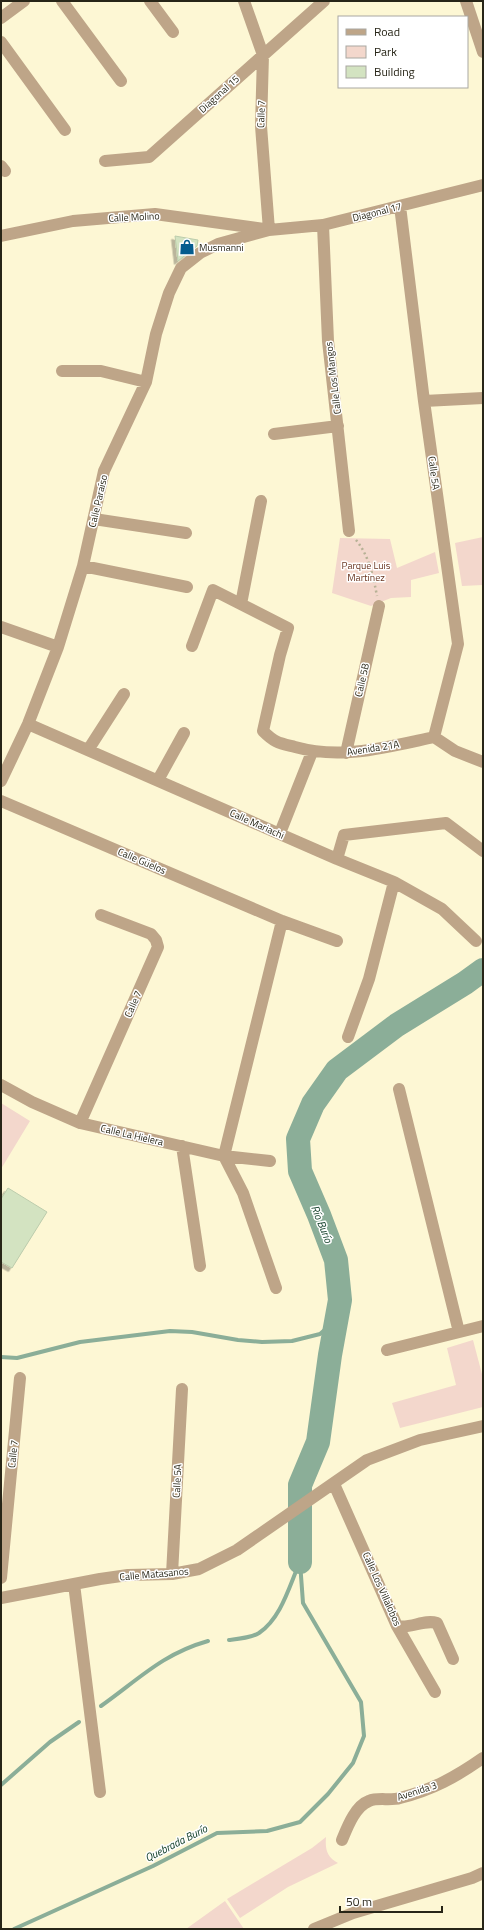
<svg xmlns="http://www.w3.org/2000/svg" width="484" height="1930" font-family="'Titillium Web',sans-serif">
	<style>
		.green { fill: #f3d7cc }
		.lines { fill: none; stroke-linecap: round; stroke-linejoin: round }
		.stream { stroke: #8bae98; stroke-width: 4 }
		.river { stroke: #8bae98; stroke-width: 24 }
		.building { fill: #d3e3c1; stroke: #bcccac; filter: url(#shadow) }
		.path { stroke: #b6b195; stroke-width: 2.5; stroke-dasharray: 2 3; stroke-linecap: butt }
		.minor { stroke: #bea588; stroke-width: 12 }
		.labels { text-anchor: middle; dominant-baseline: central; stroke-width: 3; stroke-linejoin: round; paint-order: stroke }
		.street-label { font-size: 10px; fill: #272517; stroke: #fff }
		.poi-label { font-size: 10px; fill: #272517; stroke: #fff; text-anchor: start }
		.park-label { font-size: 10px; fill: #6a3722; stroke: #fff }
		.water-label { font-size: 11px; font-style: italic; fill: #0c3a23; stroke: #fff }
	</style>
	<defs>
		<filter id="shadow"><feDropShadow dx="-3.5" dy="3.5" stdDeviation="0" flood-color="#0004"/></filter>
	</defs>
	<rect width="100%" height="100%" fill="#fdf7d4"/>
	<path class="green" d="M483 537V585L462 586 455 543Z
		M340 538 390 539 397 568 435 552 439 573 411 580V597L391 598 371 606 332 593Z
		M1 1103 30 1121 1 1169Z
		M473 1340 483 1378V1407L400 1428 392 1403 456 1385 447 1348Z
		M326 1837C325 1850 327 1857 338 1863L288 1887 240 1918 227 1899 312 1848Z
		M225 1901 244 1929H186Z"/>
	<g class="lines">
		<path class="stream" d="M1 1357 17 1358 80 1342 170 1331 192 1332 238 1340 262 1342 292 1341 320 1334 336 1320
			M229 1640C238 1639 251 1638 259 1633 281 1618 289 1587 299 1564
			M101 1706C138 1680 162 1654 208 1641
			M1 1785 50 1742 79 1722
			M14 1929 153 1866 217 1833 267 1831 300 1822 328 1794 353 1763 364 1736 361 1702 303 1603 300 1562"/>
		<path class="river" d="M300 1562V1485L318 1442 330 1355 340 1300 336 1260 319 1215 300 1171 298 1139 313 1104 337 1070 397 1025 465 983 483 970"/>
	</g>
	<path class="building" d="M175 236 198 240 197 246 178 261Z
		M8 1188 47 1212 12 1268 1 1262V1199Z"/>
	<g class="lines">
		<path class="path" d="M356 540C369 556 373 575 377 596"/>
		<path class="minor" d="M62 1 121 81
			M150 1 173 32
			M244 1 263 55 261 126 269 230
			M466 1 483 52
			M1 18 24 1
			M1 42 65 130
			M105 161 149 157 324 1
			M1 166 5 171
			M400 206 424 401 458 644 434 737
			M323 225 328 341 349 531
			M1 236 73 221 155 214 264 229
			M62 371H101L146 382
			M424 401 483 398
			M274 434 338 426
			M94 519 186 533
			M83 566 187 587
			M241 604 261 501
			M1 627 58 647
			M192 646 213 590 288 628 280 655 263 731C275 743 279 743 295 747 342 760 387 747 434 737L455 751 483 762
			M28 724 337 859 394 882 442 909 476 941
			M88 750 124 694
			M346 753 379 606
			M158 780 184 733
			M1 781 28 724 58 647 83 566 104 471 146 382 156 334 169 293 181 268 200 253 218 244 269 230 323 225 483 185
			M1 801 282 921 337 941
			M280 833 312 752
			M337 859 344 835 446 823 483 851
			M348 1037 369 979 394 882
			M1 1085 32 1102 80 1123 224 1156 270 1161
			M399 1089 459 1332
			M80 1123 158 947 156 940 151 934 101 915
			M182 1146 200 1266
			M276 1288 243 1193 224 1156 282 921
			M387 1350 483 1326
			M334 1484 397 1626 435 1692
			M172 1574 182 1389
			M1 1578 20 1378
			M74 1584 100 1792
			M1 1598 100 1579 128 1575 172 1574 199 1569 237 1550 367 1460 420 1440 483 1426
			M397 1626C411 1629 424 1619 437 1623L453 1659
			M342 1840C347 1828 355 1806 369 1801 378 1797 390 1801 400 1798 432 1790 456 1777 483 1758
			M314 1929 353 1913 472 1878 483 1873"/>
	</g>
	<defs>
		<symbol id="shop-bare" viewBox="-9 -9 18 18"><path d="M-5-2.5h2.3a2.7 3.5 0 0 1 5.4 0H5L5.5 6h-11ZM-1.5-2.5h3a1.5 2.3 0 0 0-3 0Z" fill="#045c8e" stroke="#fff" stroke-width="2.5" paint-order="stroke"/></symbol>
	</defs>
	<g fill-rule="evenodd">
		<use href="#shop-bare" x="176" y="236" width="22" height="22"/>
	</g>
	<g class="labels">
		<g class="street-label">
			<text transform="translate(219 94) rotate(-42)">Diagonal 15</text>
			<text transform="translate(261 114) rotate(-89)">Calle 7</text>
			<text transform="translate(377 212) rotate(-14)">Diagonal 17</text>
			<text transform="translate(134 217) rotate(-3)">Calle Molino</text>
			<text transform="translate(333 378) rotate(-97)">Calle Los Mangos</text>
			<text transform="translate(434 473) rotate(82)">Calle 5A</text>
			<text transform="translate(98 501) rotate(-77)">Calle Paraíso</text>
			<text transform="translate(362 680) rotate(-77)">Calle 5B</text>
			<text transform="translate(373 748) rotate(-9)">Avenida 21A</text>
			<text transform="translate(257 824) rotate(24)">Calle Mariachi</text>
			<text transform="translate(142 861) rotate(23)">Calle Güelos</text>
			<text transform="translate(133 1004) rotate(-66)">Calle 7</text>
			<text transform="translate(132 1135) rotate(13)">Calle La Hielera</text>
			<text transform="translate(13 1454) rotate(-84)">Calle 7</text>
			<text transform="translate(177 1481) rotate(-87)">Calle 5A</text>
			<text transform="translate(154 1574) rotate(-5)">Calle Matasanos</text>
			<text transform="translate(382 1589) rotate(66)">Calle Los Villalobos</text>
			<text transform="translate(417 1791) rotate(-18)">Avenida 3</text>
		</g>
		<g class="poi-label">
			<text x="199" y="247">Musmanni</text>
		</g>
		<g class="park-label">
			<text x="366" y="565">Parque Luis<tspan x="366" dy="12">Martínez</tspan></text>
		</g>
		<g class="water-label">
			<text transform="translate(322 1224) rotate(68)">Río Burío</text>
			<text transform="translate(176 1843) rotate(-27)">Quebrada Burío</text>
		</g>
	</g>
	<rect width="484" height="1930" fill="none" stroke="#272517" stroke-width="4"/>
	<rect x="338" y="16" width="130" height="72" fill="#ffffff" stroke="#a9a8a2"/>
	<rect x="346" y="29" width="20" height="6" fill="#bea588" stroke="#a9a8a2"/>
	<text x="374" y="36" font-size="12" fill="#272517">Road</text>
	<rect x="346" y="46" width="20" height="12" fill="#f3d7cc" stroke="#a9a8a2"/>
	<text x="374" y="56" font-size="12" fill="#272517">Park</text>
	<rect x="346" y="66" width="20" height="12" fill="#d3e3c1" stroke="#a9a8a2"/>
	<text x="374" y="76" font-size="12" fill="#272517">Building</text>
	<path d="M340 1906v6h102v-6" fill="none" stroke="#272517" stroke-width="2"/>
	<text x="346" y="1906" font-size="12" fill="#272517" stroke="#ffffff" stroke-width="3" paint-order="stroke">50 m</text>
</svg>
